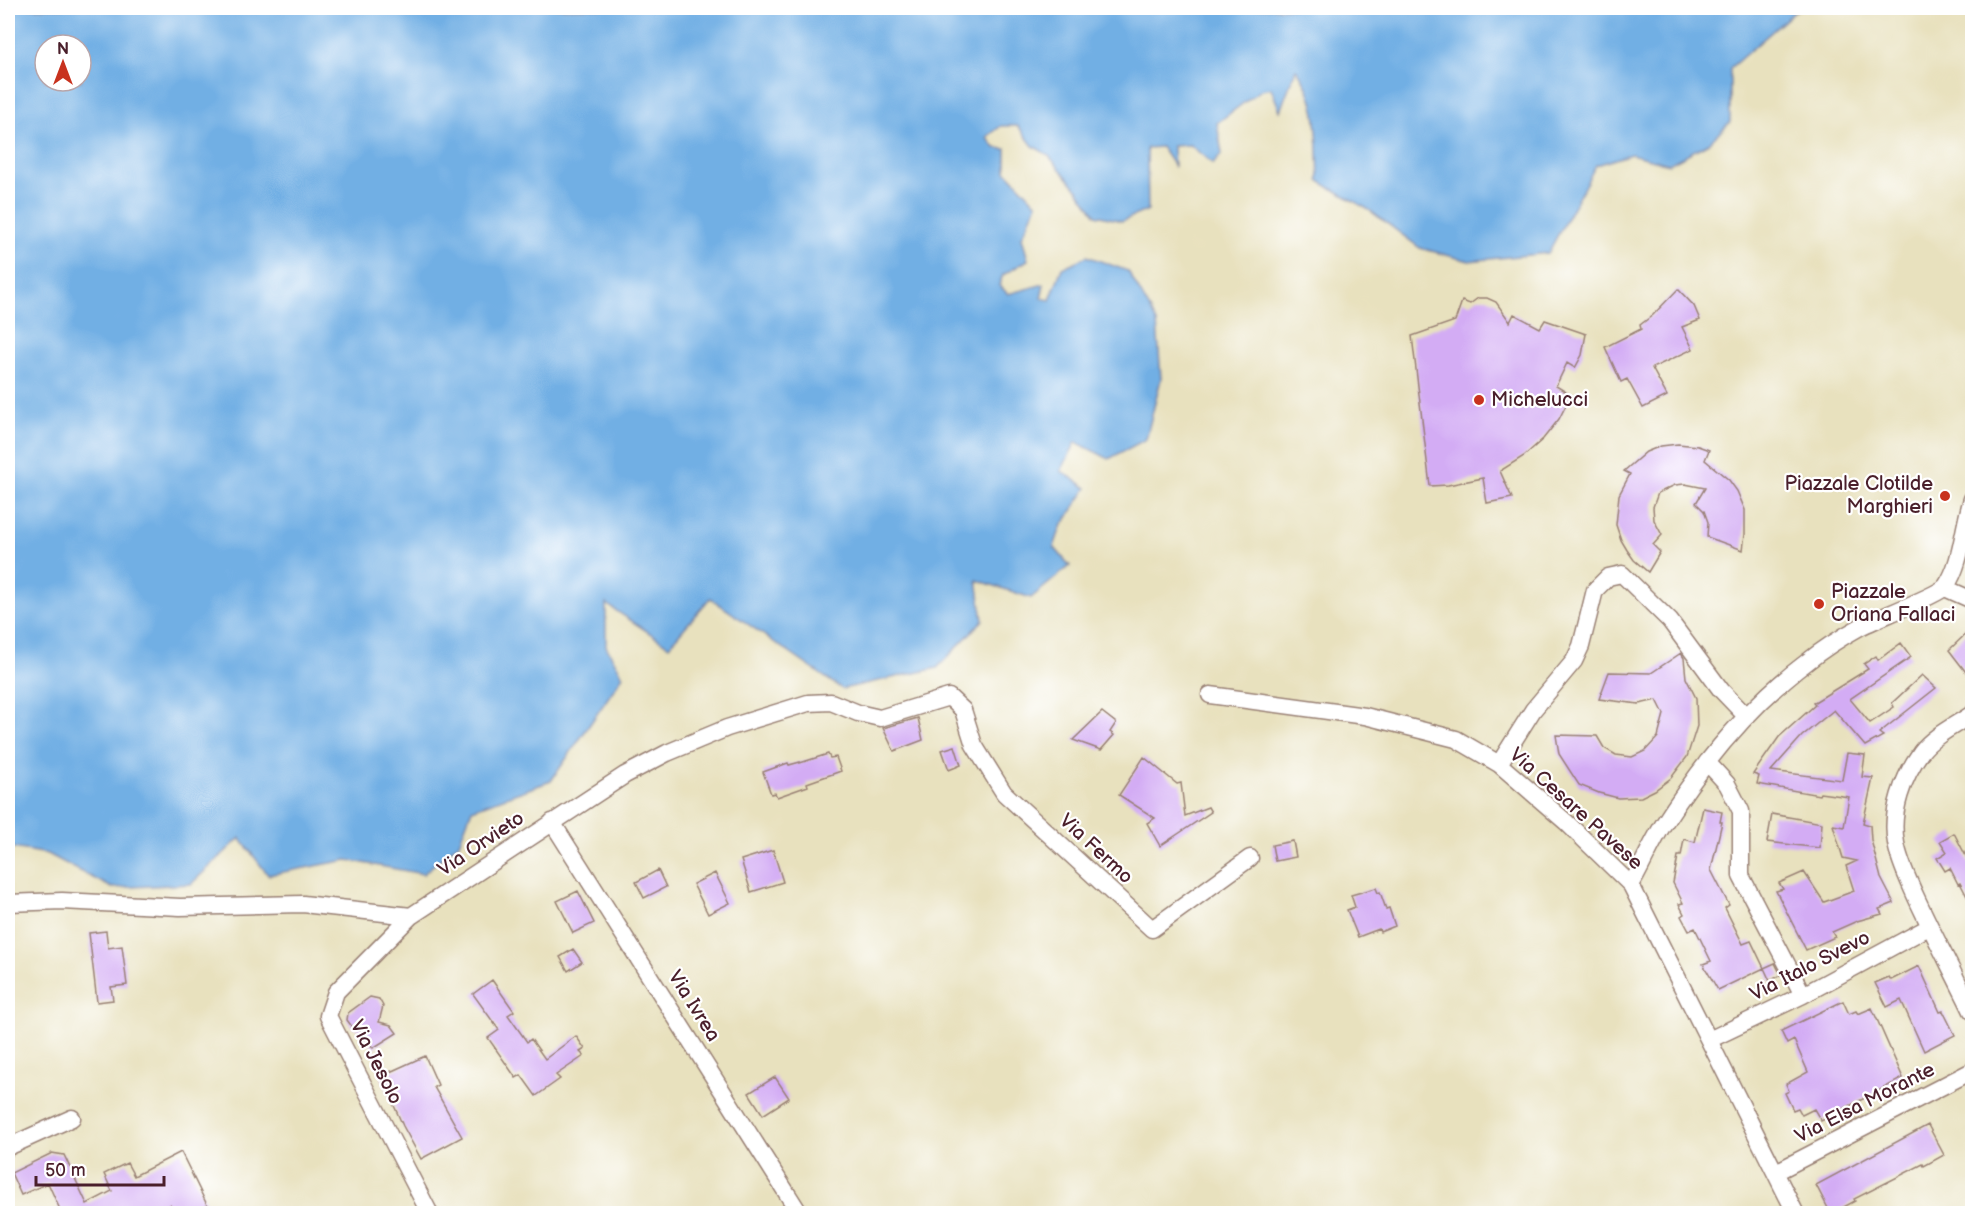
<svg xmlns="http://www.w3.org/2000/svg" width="1980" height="1221" font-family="'Balsamiq Sans',sans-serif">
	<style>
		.water { fill: #71afe4; stroke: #5e6788; stroke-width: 1.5; fill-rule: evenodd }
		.building { fill: #d3acf4 }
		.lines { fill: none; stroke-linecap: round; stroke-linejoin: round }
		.street-casing { stroke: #998074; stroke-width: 19 }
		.street { stroke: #fff; stroke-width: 16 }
		.poi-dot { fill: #c8321e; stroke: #fff; stroke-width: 2 }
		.labels { text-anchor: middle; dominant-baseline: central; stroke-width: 4.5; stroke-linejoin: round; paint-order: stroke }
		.poi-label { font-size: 20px; fill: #4a1f2b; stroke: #fff; text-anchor: start }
		.street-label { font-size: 20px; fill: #4a1f2b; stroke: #fff }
	</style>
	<rect width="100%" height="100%" fill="#fff"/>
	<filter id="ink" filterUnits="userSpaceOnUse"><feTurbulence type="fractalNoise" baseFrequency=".0167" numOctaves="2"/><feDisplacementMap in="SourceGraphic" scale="12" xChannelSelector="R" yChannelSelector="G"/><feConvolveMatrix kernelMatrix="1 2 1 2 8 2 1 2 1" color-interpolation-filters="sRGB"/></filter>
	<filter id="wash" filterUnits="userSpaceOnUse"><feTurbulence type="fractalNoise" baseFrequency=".008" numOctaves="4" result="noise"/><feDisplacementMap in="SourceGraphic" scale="24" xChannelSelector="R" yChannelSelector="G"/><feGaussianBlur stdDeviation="1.35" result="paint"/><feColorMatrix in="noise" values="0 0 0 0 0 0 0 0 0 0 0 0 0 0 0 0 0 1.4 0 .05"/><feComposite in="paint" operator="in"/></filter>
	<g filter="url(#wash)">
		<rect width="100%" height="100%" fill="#e8e1be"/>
		<path class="water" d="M8 8H1799L1730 68V122L1709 143 1669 164 1631 154 1596 165 1548 253 1469 261 1420 248 1369 210 1319 181C1317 144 1321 99 1296 69L1280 111 1271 88 1261 90 1217 123 1222 154 1213 164 1190 145 1173 146 1174 166 1161 147 1147 148 1148 210 1122 221 1096 215 1078 190 1048 155 1033 146 1018 126H1001L987 137 995 148 1006 149V171L1037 204 1022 237 1028 260 1003 275 999 285 1008 294 1044 284 1041 298 1050 300 1062 268 1087 256 1128 271 1157 322 1161 379 1146 439 1109 459 1076 442 1061 471 1087 488 1061 527 1054 547 1070 566 1031 598 977 580 983 620 937 668 842 689 710 598 669 646 606 604V646L623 676 551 781 472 809 459 843 423 874 347 860 268 875 240 838 191 884 112 888 48 854 8 847ZM45 45H81V81H45Z"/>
		<g id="blocks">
			<path class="building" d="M1678 289 1694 306 1700 320 1682 327 1693 349 1652 368 1667 396 1643 408 1627 379 1621 382 1605 347 1641 329 1640 325 1653 315Z
				M1478 298H1487L1496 302 1510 322 1514 314 1540 328 1545 320 1586 334 1582 355 1575 368 1567 363 1556 386 1571 395 1559 419 1543 439 1524 456 1500 471 1512 498 1487 503 1483 478 1448 485 1430 486 1412 336 1455 321 1462 301 1470 304Z
				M1678 444 1698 446 1709 450 1705 460 1729 480 1737 491 1745 510V534L1743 550 1707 537 1708 522 1704 511 1696 503 1705 488 1685 484 1675 485 1658 493 1653 507 1654 520 1662 535 1653 545 1660 552 1648 572 1634 560 1627 550 1621 540 1616 525 1619 495 1630 474 1624 471 1646 452 1661 446Z
				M1972 628V680L1949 650Z
				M1901 643 1911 657 1850 699 1870 723 1894 707 1892 703 1922 675 1936 688 1879 733 1883 736 1865 746 1834 710 1802 736 1771 771 1842 780 1847 753 1865 755 1862 777 1873 778 1863 823 1870 825 1871 840 1881 878 1894 903 1879 909 1882 914 1857 921 1832 932 1835 937 1806 950 1776 891 1783 889 1779 883 1804 872 1824 902 1854 891 1846 866 1857 861 1843 858 1833 825 1844 827 1849 797 1820 793 1819 795 1757 784 1759 776 1753 774 1779 737 1815 705 1813 703 1868 669 1864 664 1876 656 1878 660Z
				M1681 653 1684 658 1686 678 1696 698 1697 726 1687 757 1671 778 1655 790 1641 797 1618 798 1599 793 1579 785 1559 754 1556 735 1597 736 1604 748 1616 755 1632 757 1645 751 1658 737 1664 714 1657 700 1639 704 1599 699 1609 672 1651 673Z
				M1102 712 1116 723 1110 732 1114 735 1101 750 1073 740Z
				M918 718 923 740 894 751 883 728Z
				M955 746 961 765 949 770 942 750Z
				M828 754 830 758 836 757 841 771 807 783 808 786 777 797 775 793 771 794 763 772 788 763 789 765 800 762V763Z
				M1144 757 1177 784 1181 783 1185 816 1208 807 1211 812 1160 846 1147 823 1155 818 1119 795Z
				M1703 808 1722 812 1720 822H1722L1711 870 1729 905 1725 908 1743 944 1751 941 1764 968 1775 963 1781 975 1770 981 1764 968 1718 990 1703 964 1711 961 1695 928 1689 931 1681 916 1684 914 1679 904 1683 903 1673 883 1678 856H1681L1684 839 1695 842Z
				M1772 814 1822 823 1820 848 1767 842Z
				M1954 833 1972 868V906L1960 883 1958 884 1950 868 1945 871 1937 858 1947 852 1940 841Z
				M1293 841 1296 857 1275 861 1272 845Z
				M773 850 783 882 751 892 741 860Z
				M658 870 666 887 644 898 636 882Z
				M715 873 730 903 708 914 693 884Z
				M1376 888 1378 893 1380 892 1386 909 1389 908 1395 926 1380 932 1379 929 1358 937 1347 910 1355 907 1351 895Z
				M578 891 594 923 573 933 557 901Z
				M106 931 108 948 122 946 127 985 111 987 113 1000 97 1002 89 933Z
				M573 949 582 962 568 971 560 957Z
				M1919 966 1940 1012 1943 1011 1955 1035 1924 1051 1901 1000 1887 1007 1875 983 1889 977 1891 980Z
				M492 980 514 1011 508 1015 527 1042 531 1039 545 1059 576 1036 585 1049 580 1052 584 1056 556 1075 560 1079 536 1096 521 1075 516 1078 488 1038 499 1030 473 994Z
				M370 997 379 999 383 1006 379 1022 391 1025 397 1033 373 1048 359 1029 353 1028 347 1020 348 1013Z
				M1843 1001 1849 1014 1856 1011 1858 1014 1872 1008 1903 1078 1821 1121 1814 1109 1802 1115 1798 1108 1793 1110 1785 1093 1789 1091 1786 1084 1808 1072 1794 1040 1787 1044 1781 1031Z
				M425 1056 438 1085 434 1087 462 1137 421 1159 403 1126 381 1076Z
				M775 1077 789 1098 763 1115 749 1093Z
				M1928 1125 1944 1155 1924 1166 1923 1164 1854 1199 1855 1201 1831 1214 1816 1185Z
				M181 1152 209 1209 200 1214H174L170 1205 153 1214H62L48 1183 21 1195 11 1173 52 1153 64 1155 87 1204 112 1191 104 1174 127 1163 134 1176Z"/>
		</g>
	</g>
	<g filter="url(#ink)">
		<use href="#blocks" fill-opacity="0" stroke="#998074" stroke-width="1.5"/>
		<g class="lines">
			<defs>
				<path id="street" d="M1945 588 1972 600
					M1210 695 1365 716 1456 739 1499 764 1566 822 1631 885 1796 1214
					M1972 714C1956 725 1933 736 1921 752 1903 777 1890 812 1896 843 1899 861 1908 879 1915 895 1933 934 1953 972 1972 1011
					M1707 762 1727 784 1741 811V876L1803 995
					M1499 764 1533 710 1574 661 1581 646 1595 590 1608 577 1622 574 1670 621 1721 690 1745 715
					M552 822 800 1214
					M1631 885C1642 866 1651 844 1663 825 1702 764 1748 706 1807 662 1823 649 1842 637 1860 627 1875 619 1939 595 1946 586 1962 563 1963 526 1972 499
					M8 903 62 901 180 907 303 904 411 916 625 775 667 753 727 728 808 703 831 702 858 713 880 718 949 697 963 710 974 745 1004 793 1152 929 1250 858
					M411 916 336 992 328 1016 430 1214
					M1709 1040 1803 995 1929 927
					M8 1147 72 1118
					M1776 1172 1972 1071"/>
			</defs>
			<use href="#street" class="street-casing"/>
			<use href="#street" class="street"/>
		</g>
	</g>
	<g class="poi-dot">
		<circle cx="1479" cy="400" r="6"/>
		<circle cx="1945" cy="496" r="6"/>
		<circle cx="1819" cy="604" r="6"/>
	</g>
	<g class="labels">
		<g class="poi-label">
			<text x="1491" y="400">Michelucci</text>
			<text x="1933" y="484" text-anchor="end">Piazzale Clotilde<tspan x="1933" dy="23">Marghieri</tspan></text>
			<text x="1831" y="592">Piazzale<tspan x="1831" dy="23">Oriana Fallaci</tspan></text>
		</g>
		<g class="street-label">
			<text transform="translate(1576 809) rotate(42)">Via Cesare Pavese</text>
			<text transform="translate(481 844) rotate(-34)">Via Orvieto</text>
			<text transform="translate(1096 849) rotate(43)">Via Fermo</text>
			<text transform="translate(1810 966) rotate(-27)">Via Italo Svevo</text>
			<text transform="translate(694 1006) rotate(58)">Via Ivrea</text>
			<text transform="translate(376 1062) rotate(63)">Via Jesolo</text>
			<text transform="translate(1865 1103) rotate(-27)">Via Elsa Morante</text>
		</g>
	</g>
	<rect width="1980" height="1221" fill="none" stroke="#fff" stroke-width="30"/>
	<g transform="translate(63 63)"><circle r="28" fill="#ffffff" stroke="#b7a5aa" stroke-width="1.5"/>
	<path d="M0-4.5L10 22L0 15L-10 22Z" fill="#c8321e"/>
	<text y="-9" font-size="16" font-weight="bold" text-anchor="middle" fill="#4a1f2b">N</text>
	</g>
	<path d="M36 1176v9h128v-9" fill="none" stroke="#4a1f2b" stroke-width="3"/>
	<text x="45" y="1176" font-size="18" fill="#4a1f2b" stroke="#ffffff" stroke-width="4.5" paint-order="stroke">50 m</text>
</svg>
